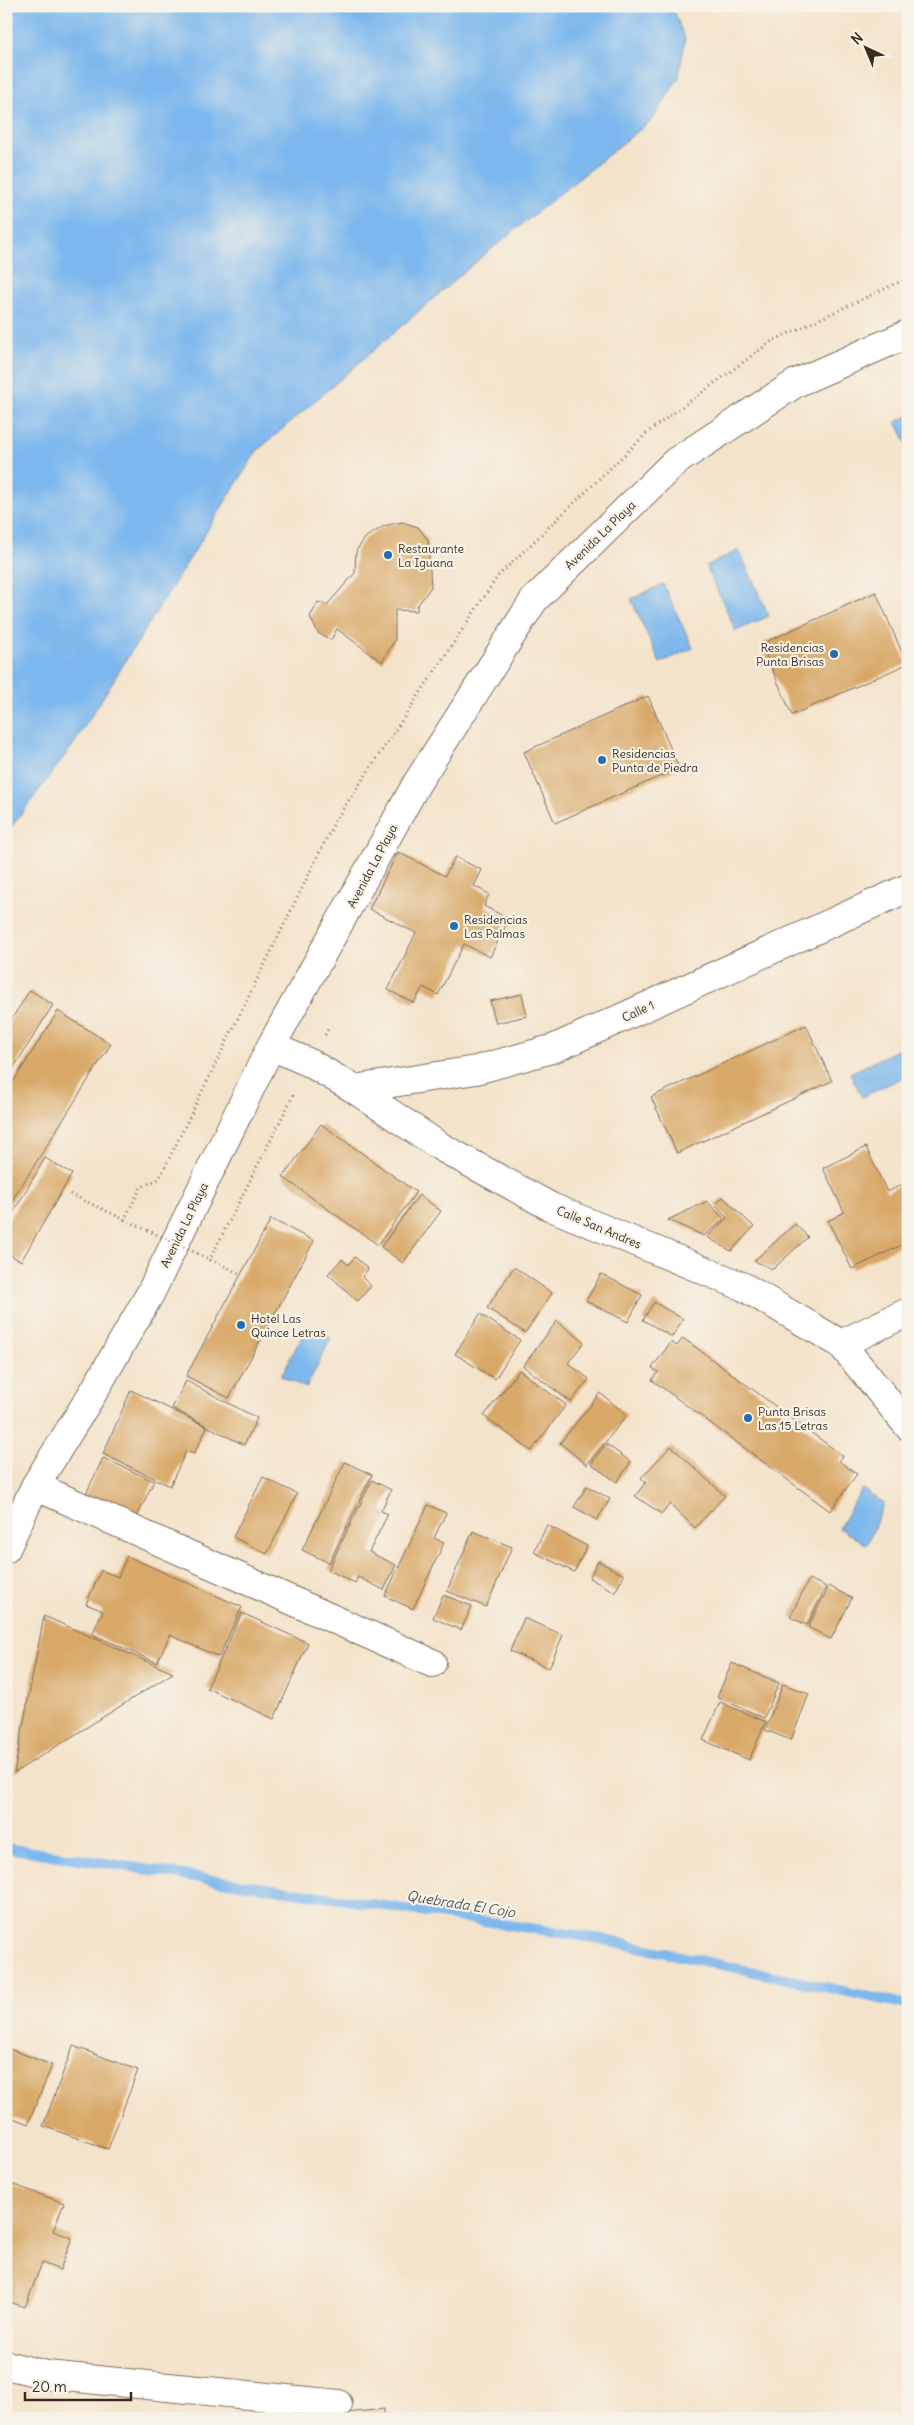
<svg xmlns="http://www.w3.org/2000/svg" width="914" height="2425" font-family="Delius,sans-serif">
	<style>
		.water { fill: #7bb7ed; stroke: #5b7086 }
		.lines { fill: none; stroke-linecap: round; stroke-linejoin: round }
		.stream { stroke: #7bb7ed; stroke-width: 10 }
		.building { fill: #d8a868 }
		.minor-casing { stroke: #7c6b5b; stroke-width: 30 }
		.path { stroke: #7c6b5b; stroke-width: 3; stroke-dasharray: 1 4; stroke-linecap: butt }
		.minor { stroke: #fff; stroke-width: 28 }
		.path-bridge { stroke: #7c6b5b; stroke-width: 3; stroke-dasharray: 1 4; stroke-linecap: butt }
		.poi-dot { fill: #1f6fb2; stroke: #f7f3e8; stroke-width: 2 }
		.labels { text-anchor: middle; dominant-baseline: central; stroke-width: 4.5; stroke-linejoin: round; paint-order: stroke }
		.street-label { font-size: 12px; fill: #3b2a1e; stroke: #f7f3e8 }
		.poi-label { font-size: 12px; fill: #3b2a1e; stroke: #f7f3e8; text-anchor: start }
		.water-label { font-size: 14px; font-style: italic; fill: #4e545c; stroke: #f7f3e8 }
	</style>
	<rect width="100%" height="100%" fill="#f7f3e8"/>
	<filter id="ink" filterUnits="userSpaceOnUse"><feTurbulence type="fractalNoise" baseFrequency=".02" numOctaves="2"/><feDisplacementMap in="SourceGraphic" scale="10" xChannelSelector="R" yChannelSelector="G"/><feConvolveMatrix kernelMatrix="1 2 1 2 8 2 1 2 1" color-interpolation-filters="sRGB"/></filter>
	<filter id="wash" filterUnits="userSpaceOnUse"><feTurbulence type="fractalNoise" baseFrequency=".0096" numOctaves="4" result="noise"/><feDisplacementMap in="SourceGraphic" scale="20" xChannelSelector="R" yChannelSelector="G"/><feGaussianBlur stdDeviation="1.12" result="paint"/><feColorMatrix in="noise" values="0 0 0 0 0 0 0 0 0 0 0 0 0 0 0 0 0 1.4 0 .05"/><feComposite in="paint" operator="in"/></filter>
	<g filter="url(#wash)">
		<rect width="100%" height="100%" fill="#f4e3cb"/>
		<path class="water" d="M6 6H672L685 39 679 77 653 119 485 254 257 451 73 745 6 834Z
			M762 6H841L815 14 764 9Z
			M908 416V446L896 422Z
			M739 550 769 616 736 631 706 566Z
			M663 584 693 648 660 663 631 599Z
			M908 1045V1075L862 1097 850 1073Z
			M307 1326 331 1338 306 1388 281 1376Z
			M862 1489 884 1503 867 1545 839 1528Z"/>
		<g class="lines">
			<path class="stream" d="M6 1848 601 1939 908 2005"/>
		</g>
		<g id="blocks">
			<path class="building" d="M402 522 418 527 428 540 431 587 417 606V611L395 610V640L382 662 337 629 331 640 318 633 310 617 318 602 327 605 355 573 356 551 366 537 384 526Z
				M876 592 907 664 792 715 761 644Z
				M648 696 679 768 555 823 524 752Z
				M398 852 445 876 455 857 482 870 474 886 489 894 484 906 509 919 490 957 464 944 438 995 423 987 414 1003 388 990 416 933 369 909Z
				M30 990 53 1005 6 1080V1028Z
				M522 994 527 1016 496 1023 490 1001Z
				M58 1011 111 1044 6 1210V1093Z
				M806 1025 832 1081 677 1153 651 1097Z
				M321 1124 416 1192 378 1245 283 1177Z
				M866 1147 887 1192 908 1182V1242L852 1269 828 1221 844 1212 823 1168Z
				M45 1158 72 1174 21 1261 6 1253V1225Z
				M419 1195 441 1211 403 1263 381 1247Z
				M723 1197 754 1227 731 1251 707 1237 727 1218 715 1205Z
				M707 1201 724 1219 704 1236 668 1220Z
				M271 1219 314 1241 229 1398 186 1376Z
				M795 1224 808 1237 773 1269 754 1261Z
				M355 1257 368 1269 362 1277 371 1286 358 1301 328 1274 342 1259 348 1265Z
				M514 1267 552 1293 525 1333 487 1308Z
				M601 1274 642 1295 628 1322 586 1301Z
				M654 1302 683 1319 672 1337 643 1320Z
				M480 1314 520 1340 495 1379 455 1354Z
				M557 1321 584 1342 568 1363 589 1379 571 1402 523 1366Z
				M683 1338 843 1456 839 1461 857 1474 830 1511 652 1380 658 1372 652 1368 671 1342 677 1346Z
				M519 1370 566 1405 531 1451 484 1416Z
				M186 1381 257 1418 244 1445 172 1408Z
				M131 1390 207 1427 194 1454 186 1451 170 1486 103 1454Z
				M600 1393 627 1415 587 1465 560 1443Z
				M606 1444 631 1462 617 1482 591 1464Z
				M671 1446 725 1496 695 1528 670 1504 662 1514 635 1496 646 1482 641 1478Z
				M103 1458 154 1481 135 1521 84 1498Z
				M345 1462 372 1475 329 1563 302 1550Z
				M263 1477 297 1494 267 1554 233 1537Z
				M372 1480 391 1490 381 1511 388 1514 369 1552 396 1565 384 1590 358 1577 355 1583 328 1570Z
				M587 1486 610 1499 597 1520 574 1507Z
				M428 1505 446 1513 434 1538 444 1543 413 1609 385 1596Z
				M547 1525 587 1546 574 1572 534 1552Z
				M473 1531 512 1547 486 1607 447 1591Z
				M127 1556 242 1607 219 1657 170 1635 157 1663 92 1634 103 1611 86 1604 101 1570 118 1577Z
				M598 1561 624 1575 615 1592 589 1578Z
				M809 1579 826 1587 807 1625 790 1617Z
				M829 1586 852 1598 831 1639 808 1627Z
				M443 1595 472 1606 461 1630 433 1618Z
				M242 1613 308 1643 274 1719 207 1688Z
				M44 1616 173 1673 14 1773Z
				M524 1618 563 1635 549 1668 510 1651Z
				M732 1663 779 1683 764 1718 717 1697Z
				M783 1684 809 1694 791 1740 765 1730Z
				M720 1702 766 1722 749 1760 703 1740Z
				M73 2046 138 2070 108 2149 43 2126Z
				M7 2048 52 2065 28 2124 6 2115Z
				M6 2182 64 2203 53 2231 72 2238 60 2270 42 2263 25 2307 6 2301Z
				M384 2409V2419H328V2415Z"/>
		</g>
	</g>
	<g filter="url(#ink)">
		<use href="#blocks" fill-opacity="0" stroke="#7c6b5b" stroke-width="1"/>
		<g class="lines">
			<defs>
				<path id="minor" d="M271 1046 310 1063 354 1089 441 1147 551 1207 744 1287 841 1344 908 1426
					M354 1089 476 1070 555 1048 908 888
					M841 1344 908 1312
					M35 1486 432 1663
					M6 1549 35 1486 94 1391 150 1294 271 1046 417 783 534 600 675 462 796 383 908 334
					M6 2365 47 2375 338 2404"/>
			</defs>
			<use href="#minor" class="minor-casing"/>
			<path class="path" d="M325 1035 329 1027
				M124 1220 141 1187 159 1179 335 821 498 576 649 431 772 341 908 278
				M209 1261 295 1092"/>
			<use href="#minor" class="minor"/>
			<path class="path-bridge" d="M70 1194 241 1274"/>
		</g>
	</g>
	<g class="poi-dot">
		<circle cx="388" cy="555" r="5"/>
		<circle cx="834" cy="654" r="5"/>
		<circle cx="602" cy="760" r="5"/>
		<circle cx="454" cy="926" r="5"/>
		<circle cx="241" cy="1325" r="5"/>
		<circle cx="748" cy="1418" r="5"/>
	</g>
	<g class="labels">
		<g class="street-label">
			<text transform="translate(600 535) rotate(-44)">Avenida La Playa</text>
			<text transform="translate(372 866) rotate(-62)">Avenida La Playa</text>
			<text transform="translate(638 1011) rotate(-25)">Calle 1</text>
			<text transform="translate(184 1225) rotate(-64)">Avenida La Playa</text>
			<text transform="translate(599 1227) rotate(23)">Calle San Andres</text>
		</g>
		<g class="poi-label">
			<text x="398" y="548">Restaurante<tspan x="398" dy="14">La Iguana</tspan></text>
			<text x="824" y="647" text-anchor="end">Residencias<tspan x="824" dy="14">Punta Brisas</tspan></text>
			<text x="612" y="753">Residencias<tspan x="612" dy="14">Punta de Piedra</tspan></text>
			<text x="464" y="919">Residencias<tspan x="464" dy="14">Las Palmas</tspan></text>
			<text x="251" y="1318">Hotel Las<tspan x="251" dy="14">Quince Letras</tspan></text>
			<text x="758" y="1411">Punta Brisas<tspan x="758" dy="14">Las 15 Letras</tspan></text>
		</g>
		<g class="water-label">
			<text transform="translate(461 1904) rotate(9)">Quebrada El Cojo</text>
		</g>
	</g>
	<rect width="914" height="2425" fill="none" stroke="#f7f3e8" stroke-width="25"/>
	<g transform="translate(866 48) rotate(316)" stroke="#f7f3e8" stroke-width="4" paint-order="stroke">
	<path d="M0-4L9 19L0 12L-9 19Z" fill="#3b2a1e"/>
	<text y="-8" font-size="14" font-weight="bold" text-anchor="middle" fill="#3b2a1e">N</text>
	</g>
	<path d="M25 2392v8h106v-8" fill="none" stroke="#3b2a1e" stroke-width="2.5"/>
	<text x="32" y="2392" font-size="15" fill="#3b2a1e" stroke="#f7f3e8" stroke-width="4" paint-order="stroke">20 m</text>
</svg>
